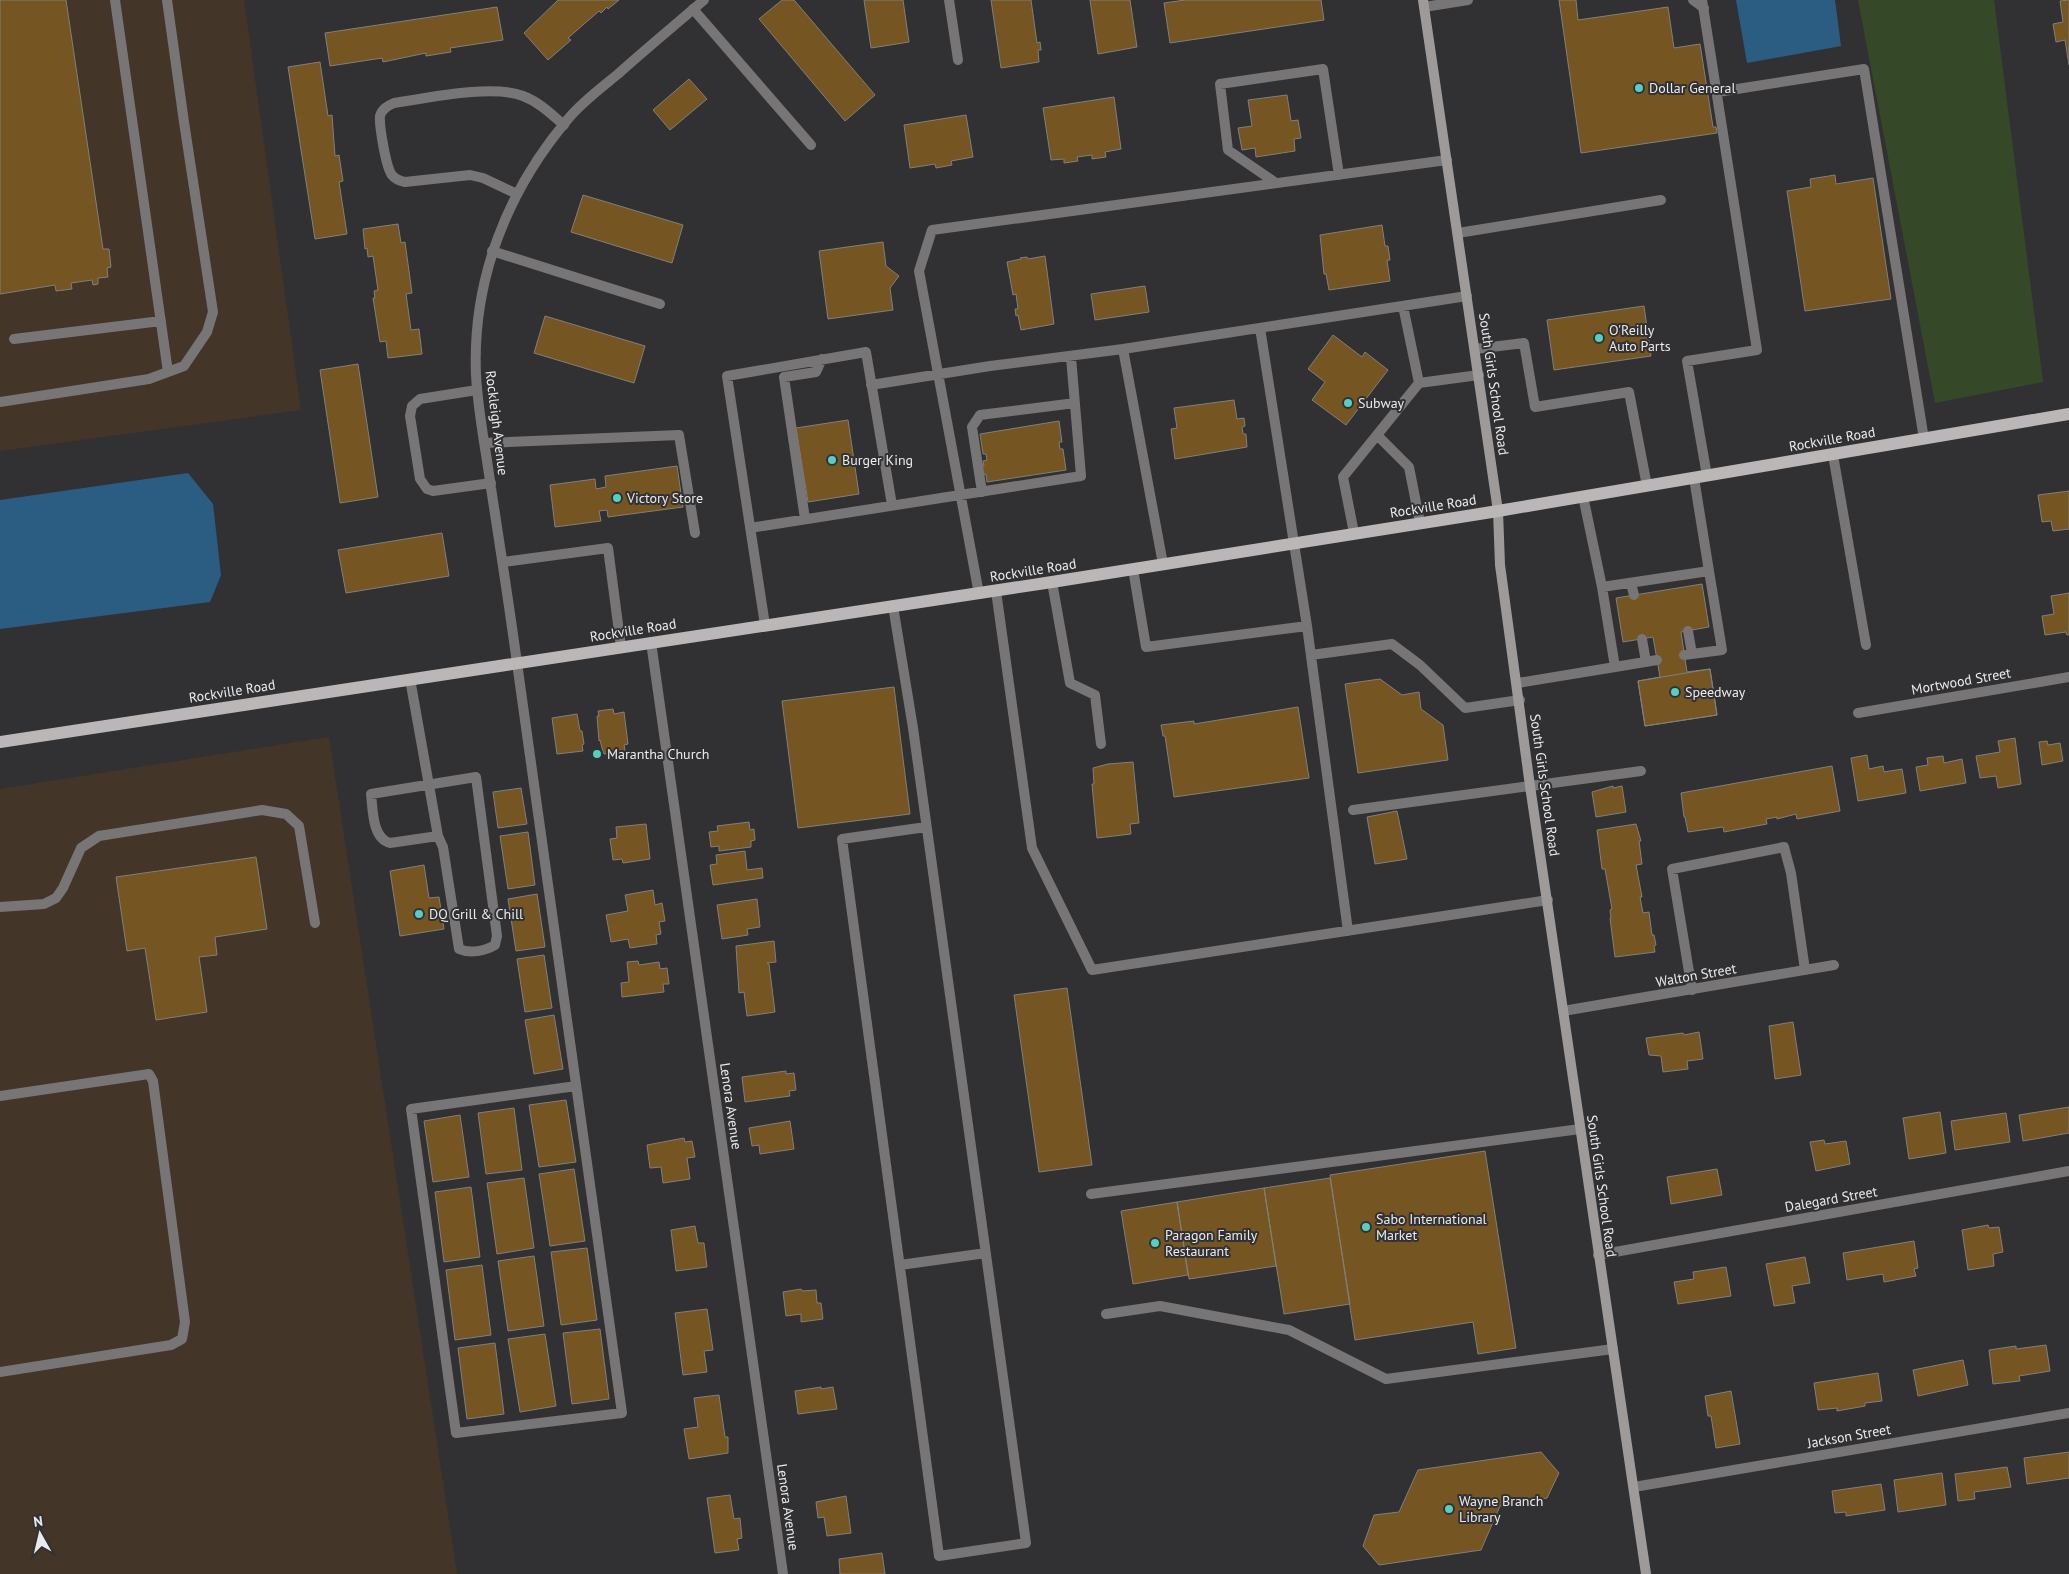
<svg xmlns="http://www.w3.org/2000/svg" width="2069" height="1574" font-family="'PT Sans',sans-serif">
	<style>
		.industrial { fill: #433628 }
		.green { fill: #354928 }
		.water { fill: #2a5d81 }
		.building { fill: #755521; stroke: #827f7c }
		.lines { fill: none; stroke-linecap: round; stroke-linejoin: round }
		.lane { stroke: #777575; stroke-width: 10 }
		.street { stroke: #777575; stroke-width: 10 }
		.secondary { stroke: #9e9a9a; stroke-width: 10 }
		.primary { stroke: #bcb7b7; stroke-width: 12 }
		.poi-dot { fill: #56cec3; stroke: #313134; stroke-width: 2 }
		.labels { text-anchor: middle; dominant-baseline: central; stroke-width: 4; stroke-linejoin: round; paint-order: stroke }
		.poi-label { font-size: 14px; fill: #eaeaed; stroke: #313134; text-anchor: start }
		.street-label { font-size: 14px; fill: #eaeaed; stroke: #313134 }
	</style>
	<rect width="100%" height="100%" fill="#313134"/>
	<path class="industrial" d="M0 0H244L301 410 0 451Z
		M329 737 457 1574H0V789Z"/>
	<path class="green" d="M1858 0H1994L2043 382 1935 403Z"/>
	<path class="water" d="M1736 0H1835L1841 46 1747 63Z
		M188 473 213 504 221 575 210 602 0 629V500Z"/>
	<path class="building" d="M0 0H66L103 249H109L111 267 107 268 108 277 98 278V284L93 285 92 280 71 283 72 289 56 291 55 285 0 294Z
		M558 0H619L608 9 607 7 601 13 599 11 568 38 571 40 548 60 524 33Z
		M782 0H794L875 95 845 121 759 19Z
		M864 0H903L909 42 871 48Z
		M991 0H1031L1037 43 1040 42 1041 50H1038L1039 62 1001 68Z
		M1090 0H1130L1137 47 1098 54Z
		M1185 0H1321L1324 20 1170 43 1164 3Z
		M1559 0H1576L1578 20 1668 7 1674 48 1700 44 1713 127H1716L1717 133 1581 153Z
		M2069 0V65L2065 40 2056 42 2053 24 2063 22 2060 1Z
		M497 7 503 40 450 48 451 52 426 56V53L383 62 382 58 330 66 325 33Z
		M320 62 328 116 332 115 335 156 339 155 343 181 339 182 347 234 315 239 288 67Z
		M689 79 707 99 670 130 653 110Z
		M1287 95 1291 121 1298 120 1301 138 1294 139 1295 151 1256 157 1255 148 1242 150 1238 128 1252 126 1248 100Z
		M1114 97 1121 149 1105 152 1106 157 1092 159V155L1077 157 1078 161 1064 163V159L1051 160 1043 108Z
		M966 115 973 157 951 161 952 165 936 168 935 164 910 168 904 125Z
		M1835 175 1836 184 1873 178 1891 299 1805 311 1787 191 1811 187 1810 179Z
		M583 195 683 225 672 263 571 232Z
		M398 224 401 243 405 242 412 293 406 294 411 330 419 329 422 354 388 358 386 341 380 342 373 298H375L374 291 378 290 373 256 368 257 367 248 365 249 363 229Z
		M1382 225 1385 246H1388L1390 260H1387L1390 281 1329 290 1326 274H1324L1320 235Z
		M883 242 886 266 899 276 890 288 893 310 828 319 819 251Z
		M1045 256 1054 324 1021 330 1018 315 1016 316 1015 309H1018L1016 294 1013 295 1007 262 1021 259 1020 258 1027 257 1028 259Z
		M1145 286 1149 312 1095 320 1091 294Z
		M1644 306 1651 356 1554 370 1547 320Z
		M545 316 645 346 634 383 534 353Z
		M1333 335 1362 357 1365 352 1388 370 1346 425 1312 400 1325 382 1308 369Z
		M358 364 378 497 340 503 320 370Z
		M1234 400 1237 419 1244 418 1245 426 1242 427 1243 434H1246L1247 447 1175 459 1171 429 1177 428 1174 408Z
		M848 420 859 494 808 502 796 428Z
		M1059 421 1062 442H1059L1060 449H1063L1066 470 987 482 986 474 982 475 981 466H984L983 461 987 460 986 454H983L980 434Z
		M677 466 683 507 608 517 607 510 599 511 601 521 555 527 550 485 595 479 596 489 606 487 605 476Z
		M2069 491V529L2053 531 2051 521 2042 522 2038 495Z
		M442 533 449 576 346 593 338 550Z
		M1702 584 1709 627 1681 632 1687 672 1710 669 1717 715 1645 726 1638 681 1660 677 1653 637 1623 642 1616 598Z
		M2069 593V635H2067L2066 632 2045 635 2042 616 2054 614 2051 596Z
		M1710 669 1717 715 1645 726 1638 681Z
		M1380 679 1402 695 1419 692 1421 709 1443 725 1448 760 1358 773 1345 684Z
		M894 687 910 814 798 828 782 701Z
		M1298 707 1309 778 1174 797 1165 736H1163L1161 725 1194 721V724Z
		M613 709 614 714 624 712 628 744 624 745 626 755 613 757V753L604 754 602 748 600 740 599 741 597 716H599L598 711Z
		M577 714 580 731H582L584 744 582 745 583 751 557 754 552 718Z
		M2015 738 2021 784 1998 788 1996 776 1980 778 1976 756 2000 752 1998 741Z
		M2047 741 2048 745 2060 743 2063 761 2042 765 2039 742Z
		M1867 755 1869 769 1883 766 1884 772 1902 769 1906 793 1858 801 1851 758Z
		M1943 756 1944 763 1962 759 1966 783 1920 791 1916 767 1928 765 1927 758Z
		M1133 762 1139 823 1130 824 1131 834 1097 838 1092 784H1094L1093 768 1108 764Z
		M1832 766 1840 811 1797 819 1796 814 1777 819V817L1766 819 1767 824 1724 832 1723 827 1688 832 1685 817H1684L1681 793Z
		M1613 786V788L1622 786 1626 812 1596 817 1592 792Z
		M521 788 527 824 498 828 493 792Z
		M1397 811 1407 859 1375 864 1367 817Z
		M749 822 750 830 754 829 755 840 751 841V847L719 851V846L711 847 709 832 718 831 717 826Z
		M646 824 650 859 623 863 622 859 613 860 610 839 617 838 616 827Z
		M1636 824 1641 841H1639L1642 864 1636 865 1642 897H1640L1643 913 1649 912 1652 935H1654L1656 945 1654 946 1655 952 1615 957 1610 918H1611L1610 910 1612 909 1605 869H1602L1597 830Z
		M528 832 535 885 508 889 500 836Z
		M745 851 747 870 762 868 763 878 713 885 710 865 717 864 716 855Z
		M256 857 267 929 215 937 217 955 199 957 207 1012 156 1020 145 948 127 951 116 877Z
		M424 865 429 898 439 897 444 929 400 936 390 871Z
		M653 890 655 905 662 903 665 921 659 922 661 934 656 935 657 944 630 948 628 939 611 942 606 915 628 911 625 895Z
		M537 894 545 947 516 951 508 899Z
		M757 899 760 927 747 929 748 935 722 939 717 905Z
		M774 941 776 962 767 963 769 964 775 1012 747 1016 744 992 739 993 736 946Z
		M544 955 552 1008 525 1012 517 959Z
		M638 961 639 965 659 962 660 969 667 968 669 984H663L664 992 622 997 621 983 629 982 627 962Z
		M1067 988 1092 1165 1039 1172 1014 995Z
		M554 1015 563 1069 534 1074 525 1020Z
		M1793 1022 1801 1075 1775 1079 1769 1026Z
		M1699 1032 1703 1059 1687 1061 1688 1069 1663 1072 1661 1056 1649 1055 1646 1038 1683 1033 1684 1035Z
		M786 1071V1074L794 1073 796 1090 789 1091 790 1096 745 1102 742 1077Z
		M566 1100 576 1162 539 1167 529 1105Z
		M2069 1107V1133L2023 1141 2019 1115Z
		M514 1108 522 1170 486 1174 478 1113Z
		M1940 1112 1946 1153 1909 1159 1903 1118Z
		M2006 1113 2010 1142 1955 1150 1951 1121Z
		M460 1115 469 1177 433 1182 424 1121Z
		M790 1121 794 1149 760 1154 759 1145 752 1146 749 1128Z
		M684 1138 685 1142 692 1141 695 1157 687 1158 690 1179 663 1183 661 1167 650 1168 647 1145Z
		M1824 1140 1825 1144 1846 1141 1850 1164 1816 1171 1810 1142Z
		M1485 1151 1516 1348 1478 1354 1473 1322 1355 1340 1330 1175Z
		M574 1169 585 1241 550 1246 539 1174Z
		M1717 1169 1722 1195 1671 1204 1667 1177Z
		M524 1178 534 1248 497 1254 487 1183Z
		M1330 1178 1350 1304 1284 1314 1264 1188Z
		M471 1187 480 1257 444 1262 435 1192Z
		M1264 1188 1276 1266 1189 1279 1177 1202Z
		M1177 1202 1188 1275 1133 1284 1121 1211Z
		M1988 1225 1989 1228 1999 1227 2003 1252 1993 1254 1994 1266 1968 1270 1962 1230Z
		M695 1226 698 1243H704L707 1267 676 1271 671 1230Z
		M1914 1241 1918 1268 1914 1269 1916 1276 1884 1282 1883 1274 1847 1280 1843 1253Z
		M587 1248 597 1320 561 1325 551 1252Z
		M534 1256 544 1326 508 1331 498 1261Z
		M1805 1257 1810 1283 1792 1286 1795 1303 1774 1306 1766 1264Z
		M482 1265 491 1335 455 1340 446 1270Z
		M1726 1267 1731 1296 1678 1304 1674 1282 1694 1279 1693 1272Z
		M801 1289 802 1291 816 1290 817 1303H821L823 1319 801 1322V1314L786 1316 783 1292Z
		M707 1309 713 1350 704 1351 707 1372 683 1375 675 1313Z
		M600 1329 609 1399 572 1404 563 1333Z
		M545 1334 556 1406 520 1412 508 1339Z
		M495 1343 504 1414 467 1419 458 1348Z
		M2046 1345 2050 1371 2019 1376 2020 1381 1993 1384 1989 1350 2016 1346V1349Z
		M1963 1360 1968 1385 1918 1396 1913 1370Z
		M1878 1373 1882 1401 1865 1403V1406L1837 1411V1408L1818 1410 1814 1383Z
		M821 1387V1389L833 1387 837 1409 798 1414 795 1391Z
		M1731 1391 1740 1444 1716 1448 1711 1416H1708L1705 1396Z
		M719 1395 725 1437H728V1453L689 1459 684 1429 698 1427 694 1398Z
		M1541 1452 1559 1473 1547 1498 1500 1506 1481 1550 1379 1565 1363 1546 1374 1515 1399 1512 1418 1470Z
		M2069 1452V1478L2027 1484 2024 1458Z
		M2007 1467 2011 1487 1974 1492 1975 1499 1958 1501 1955 1474Z
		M1942 1473 1946 1505 1898 1512 1894 1480Z
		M1881 1484 1885 1510 1846 1516V1512L1835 1513 1832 1491Z
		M730 1495 734 1519 740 1518 742 1538 737 1539 739 1550 715 1553 707 1498Z
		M846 1496 851 1533 827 1536 824 1517 818 1518 816 1502Z
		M882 1553 885 1574H840L839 1559Z"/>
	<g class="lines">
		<path class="lane" d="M115 0 168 372
			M949 0 958 60
			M1702 0 1757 350 1687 361 1707 476
			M1424 7 1468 0
			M693 9 811 145
			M1718 92 1864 69 1924 439
			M1276 183 1228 150 1220 84 1323 69 1339 175
			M517 194 483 178 470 175 405 182C400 181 395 179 392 175 386 168 379 125 380 116 382 109 387 106 394 103 428 98 492 84 523 96 539 102 551 114 564 125
			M1458 233 1661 200
			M492 251 660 304
			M14 339 161 321
			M1475 349 1524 343 1535 407 1629 392 1647 486
			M1419 383 1479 375
			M871 385 990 366 1123 349
			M477 390 420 399 412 406 410 416 420 479 427 489 433 491 491 483
			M0 402 149 379 184 366 207 332 213 312 184 122 167 0
			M1377 435 1409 467 1420 523
			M485 443 679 435 695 533
			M1833 455 1866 645
			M982 492 972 427 980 415 1075 403
			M805 519 784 377 816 372 822 359
			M750 528 1081 476 1071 357
			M1354 533 1343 477 1419 383 1403 306
			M503 562 608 548 621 647
			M1163 564 1123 349 1467 296
			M1133 569 1146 647 1307 626 1260 328
			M1052 582 1070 683 1095 695 1101 744
			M1631 583 1634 595
			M1602 587 1709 571 1694 478
			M996 591 1032 848 1092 970 1548 900
			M979 594 919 271 932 230 1447 160
			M893 606 913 728 1026 1543 939 1556 842 839 926 827
			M765 625 727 376 866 352 892 505
			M1307 626 1348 931
			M1688 631 1692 654
			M1642 639 1646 662
			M1311 655 1392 644 1420 665 1465 708 1520 700
			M1684 655 1722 650 1709 571
			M517 663 622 1413 456 1433 411 1109 576 1086
			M1615 667 1657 660
			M410 679 438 836 390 843C372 838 373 810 371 794L476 777 497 936 495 945C485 951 470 954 459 949L443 847 438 836
			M1518 683 1615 667 1602 587 1583 496
			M1353 810 1641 771
			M0 907 44 904 56 898 63 888 81 848 99 836 262 810 286 814 299 826 315 923
			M1692 990 1672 869 1784 847 1791 873 1805 970
			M0 1096 149 1074 153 1081 185 1322 182 1339 171 1345 0 1372
			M1091 1194 1580 1129
			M900 1265 986 1253
			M1106 1314 1160 1306 1289 1330 1386 1379 1613 1349"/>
		<path class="street" d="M1693 0 1704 8
			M651 642 783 1574
			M517 663C509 604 500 546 491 488 486 450 478 413 476 375 472 280 507 191 568 119 582 102 601 88 618 74 646 49 675 25 704 0
			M1858 713 2069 677
			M1563 1011 1834 965
			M1598 1255 2069 1171
			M1634 1487 2069 1413"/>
		<path class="secondary" d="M1423 0 1498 511 1500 565 1530 786 1646 1574"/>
		<path class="primary" d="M0 742 1052 582 1498 511 2069 414"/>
	</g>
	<g class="poi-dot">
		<circle cx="1639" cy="88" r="5"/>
		<circle cx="1599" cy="338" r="5"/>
		<circle cx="1348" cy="403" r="5"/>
		<circle cx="832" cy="460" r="5"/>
		<circle cx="617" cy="498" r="5"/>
		<circle cx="1675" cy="692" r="5"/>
		<circle cx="597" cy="754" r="5"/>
		<circle cx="419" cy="914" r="5"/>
		<circle cx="1366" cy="1227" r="5"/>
		<circle cx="1155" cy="1243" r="5"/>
		<circle cx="1449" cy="1509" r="5"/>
	</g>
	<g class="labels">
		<g class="poi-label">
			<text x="1649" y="88">Dollar General</text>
			<text x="1609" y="330">O'Reilly<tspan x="1609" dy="16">Auto Parts</tspan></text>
			<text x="1358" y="403">Subway</text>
			<text x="842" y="460">Burger King</text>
			<text x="627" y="498">Victory Store</text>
			<text x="1685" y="692">Speedway</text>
			<text x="607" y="754">Marantha Church</text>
			<text x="429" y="914">DQ Grill &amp; Chill</text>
			<text x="1376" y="1219">Sabo International<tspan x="1376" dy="16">Market</tspan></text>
			<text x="1165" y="1235">Paragon Family<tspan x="1165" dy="16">Restaurant</tspan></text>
			<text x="1459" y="1501">Wayne Branch<tspan x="1459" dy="16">Library</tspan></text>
		</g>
		<g class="street-label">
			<text transform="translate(1494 384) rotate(82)">South Girls School Road</text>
			<text transform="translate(497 423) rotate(83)">Rockleigh Avenue</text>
			<text transform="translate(1832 439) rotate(-10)">Rockville Road</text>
			<text transform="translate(1433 506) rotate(-9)">Rockville Road</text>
			<text transform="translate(1033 570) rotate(-9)">Rockville Road</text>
			<text transform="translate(633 630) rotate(-9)">Rockville Road</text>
			<text transform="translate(1961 681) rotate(-10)">Mortwood Street</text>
			<text transform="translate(232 691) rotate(-9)">Rockville Road</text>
			<text transform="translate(1545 785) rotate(82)">South Girls School Road</text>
			<text transform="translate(1696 975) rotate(-10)">Walton Street</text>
			<text transform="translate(731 1106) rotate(82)">Lenora Avenue</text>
			<text transform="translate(1602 1186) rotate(82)">South Girls School Road</text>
			<text transform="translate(1831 1199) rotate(-10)">Dalegard Street</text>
			<text transform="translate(1849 1436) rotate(-10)">Jackson Street</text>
			<text transform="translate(788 1507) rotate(82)">Lenora Avenue</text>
		</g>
	</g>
	<g transform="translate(40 1534) rotate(352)" stroke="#313134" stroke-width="4" paint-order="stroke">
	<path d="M0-4L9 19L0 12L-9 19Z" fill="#eaeaed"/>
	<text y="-8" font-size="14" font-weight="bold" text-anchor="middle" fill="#eaeaed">N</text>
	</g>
</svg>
